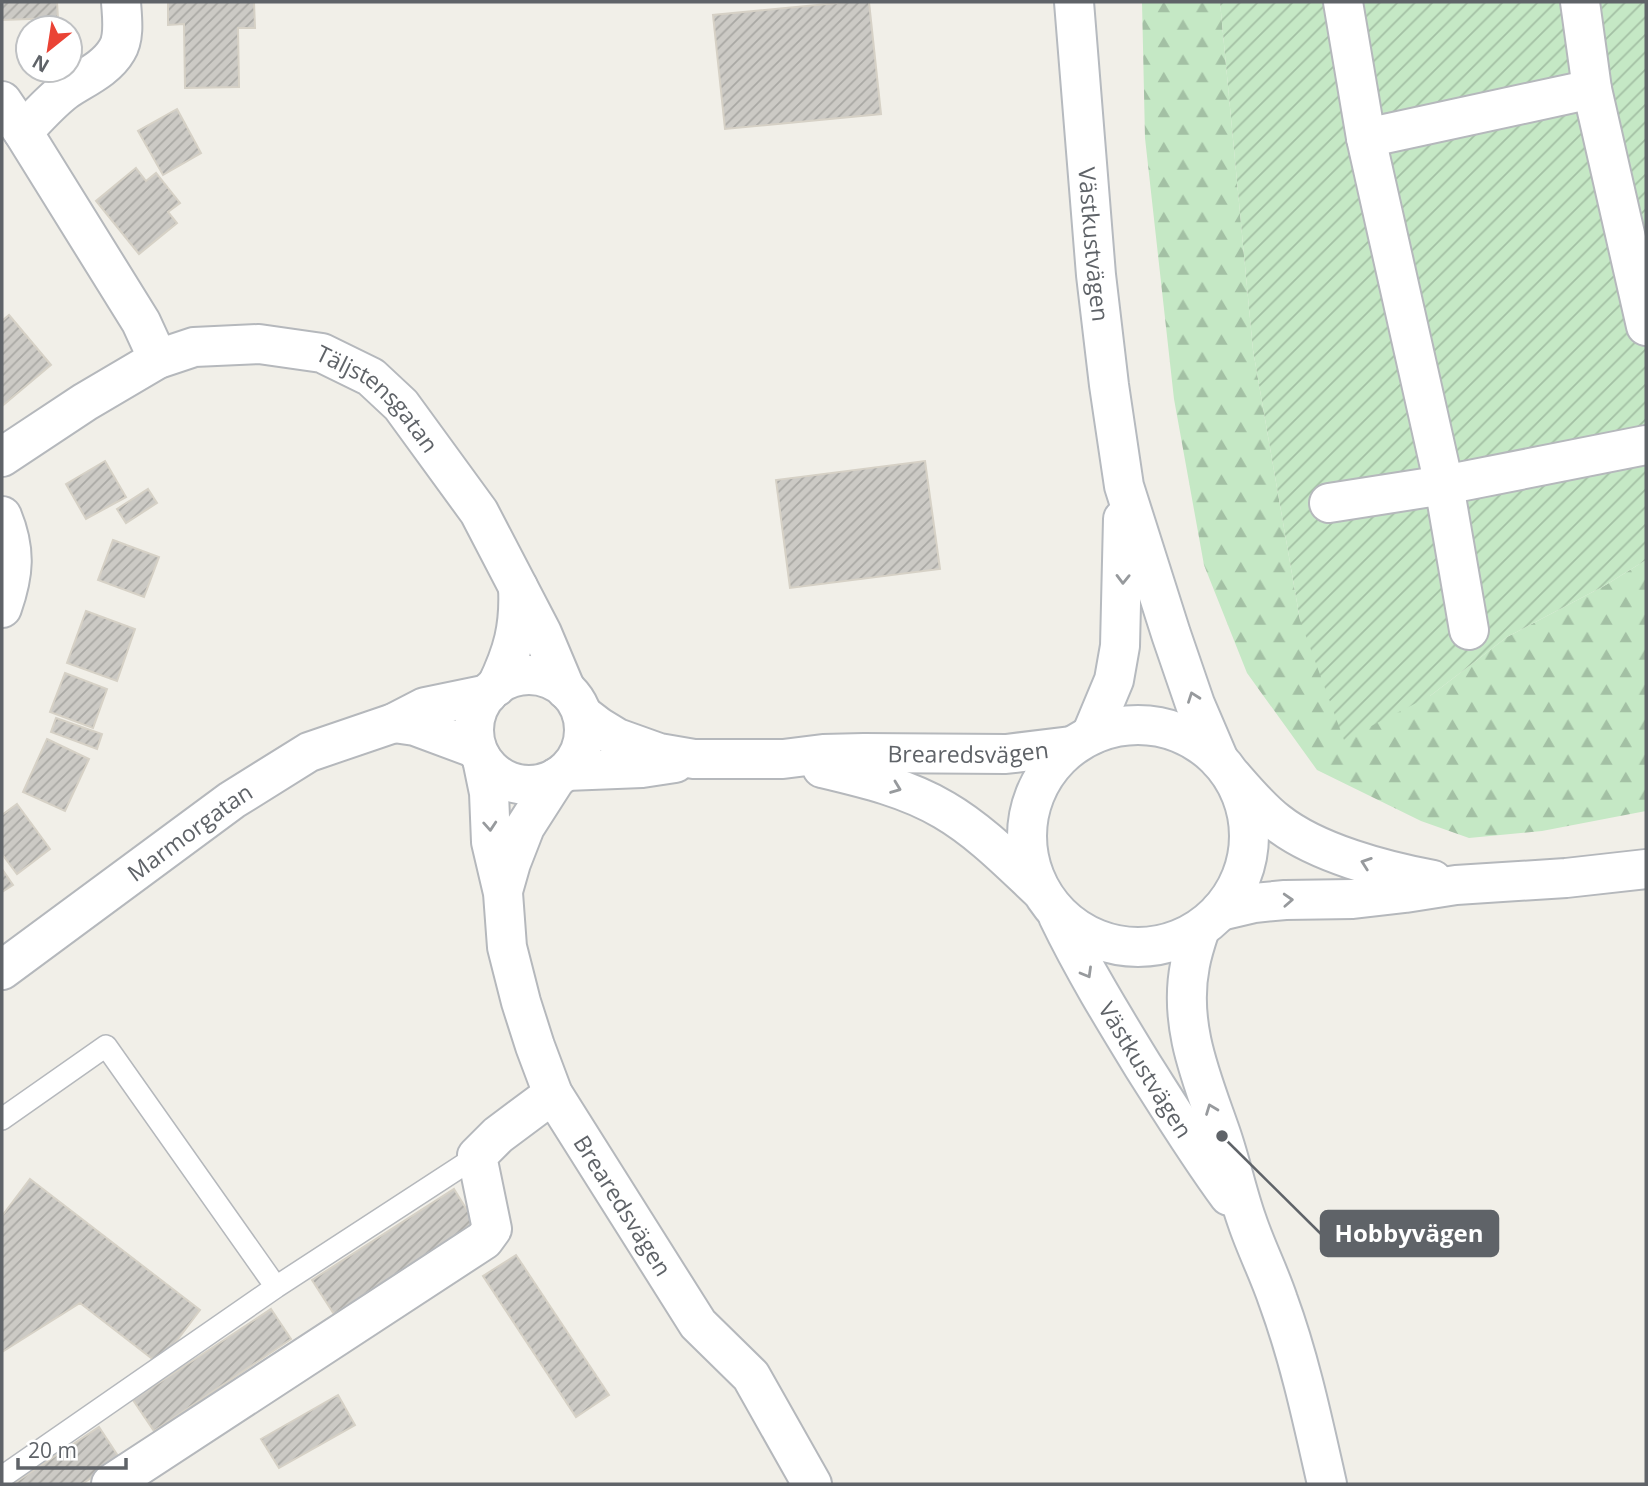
<svg xmlns="http://www.w3.org/2000/svg" width="1648" height="1486" font-family="'Open Sans',sans-serif">
	<style>
		.forest { fill: url(#forest-firs) }
		.garden { fill: url(#garden-furrows) }
		.building { fill: url(#building-hatch); stroke: #d6d1c6; stroke-width: 2 }
		.lines { fill: none; stroke-linecap: round; stroke-linejoin: round }
		.lane-casing { stroke: #b5b8bc; stroke-width: 24 }
		.street-casing { stroke: #b5b8bc; stroke-width: 42 }
		.secondary-casing { stroke: #b6babf; stroke-width: 42 }
		.lane { stroke: #fff; stroke-width: 21 }
		.street { stroke: #fff; stroke-width: 38 }
		.secondary { stroke: #fff; stroke-width: 38 }
		.oneway { stroke: #979a9d }
		.labels { text-anchor: middle; dominant-baseline: central; stroke-width: 5; stroke-linejoin: round; paint-order: stroke }
		.street-label { font-size: 23px; fill: #5f6368; stroke: #fff }
		.leader { fill: none; stroke: #5f6368; stroke-width: 2.5 }
		.callout-dot { fill: #5f6368; stroke: #fff; stroke-width: 2.5 }
		.callout { fill: #5f6368; stroke: #5f6368; stroke-width: 2.5 }
		.callout-label { font-size: 24px; text-anchor: middle; font-weight: bold; fill: #fff }
	</style>
	<defs>
		<pattern id="forest-firs" width="22" height="20" patternUnits="userSpaceOnUse" patternTransform="scale(1.75)"><rect width="22" height="20" fill="#c5e8c5"/><path d="M5 1l3.5 6h-7zM16 11l3.5 6h-7z" fill="#a3c0a4"/></pattern>
		<pattern id="garden-furrows" width="10" height="10" patternUnits="userSpaceOnUse" patternTransform="scale(1.75)"><rect width="10" height="10" fill="#c5e8c5"/><path d="M-1 1l2-2M0 10L10 0M9 11l2-2" fill="none" stroke="#a3c0a4"/></pattern>
		<pattern id="building-hatch" width="6" height="6" patternUnits="userSpaceOnUse" patternTransform="scale(1.75)"><rect width="6" height="6" fill="#cccac5"/><path d="M-1 1l2-2M0 6l6-6M5 7l2-2" fill="none" stroke="#a9a8a4"/></pattern>
	</defs>
	<rect width="100%" height="100%" fill="#f1efe8"/>
	<path class="forest" d="M1142 2H1220L1253 350 1300 620 1430 696 1507 637 1604 586 1646 560V811L1542 831 1469 838 1421 821 1317 770 1247 673 1204 565 1174 399 1145 138Z"/>
	<path class="garden" d="M1220 2H1646V560L1604 586 1507 637 1430 696 1344 740 1300 620 1253 350Z"/>
	<path class="building" d="M2 2H57L58 18 2 20Z
		M168 2H254L255 28H238L239 87 185 88 184 24 168 25Z
		M848 2H869L881 114 725 129 713 15Z
		M177 109 201 153 163 175 138 131Z
		M136 168 146 181 156 173 180 203 168 212 177 223 139 254 96 201Z
		M9 315 51 365 2 406V321Z
		M105 461 126 497 86 519 66 484Z
		M925 461 940 569 790 588 776 480Z
		M148 489 157 503 126 523 117 509Z
		M113 540 159 557 144 597 98 580Z
		M86 611 135 629 117 681 67 663Z
		M65 673 107 689 93 728 50 712Z
		M56 718 102 734 97 749 51 732Z
		M47 739 89 759 65 811 23 792Z
		M17 804 50 849 17 874 2 854V815Z
		M2 869 13 885 2 892Z
		M30 1179 200 1310 159 1364 80 1303 2 1352V1216Z
		M454 1189 475 1223 334 1314 312 1280Z
		M516 1255 609 1395 576 1417 483 1276Z
		M271 1309 291 1339 154 1431 133 1400Z
		M338 1395 355 1425 279 1468 261 1439Z
		M99 1427 120 1459 82 1484H13Z"/>
	<g class="lines">
		<defs>
			<path id="lane" d="M2 1119 106 1046 276 1287 477 1156
				M2 1477 276 1287"/>
			<g id="street">
				<path d="M1343 2 1366 138 1444 485 1646 445"/>
				<path d="M1580 2 1592 89 1646 326"/>
				<path d="M2 101 23 132 141 322 158 359"/>
				<path d="M23 132C37 117 50 102 66 90 84 78 106 69 117 50 125 37 122 17 121 2"/>
				<path d="M1366 138 1592 89"/>
				<path id="s1" d="M2 457 85 402 158 359 194 347 259 344 322 353 371 377 401 405 479 512 542 633 566 690"/>
				<path d="M1329 503 1444 485 1469 630"/>
				<path d="M2 516C16 550 14 574 2 608"/>
				<circle cx="529" cy="730" r="55"/>
				<path d="M496 687C513 652 520 627 518 587"/>
				<path id="s2" d="M582 714 599 727 617 738 659 753 694 759H783L823 754 864 753 1006 754 1071 746"/>
				<path d="M394 723 415 726 477 749"/>
				<path id="s3" d="M482 759 489 793 491 842 503 893 507 947 521 1002 535 1046 553 1094 698 1324 751 1376 812 1484"/>
				<path d="M822 768C864 778 907 788 944 810 980 831 1010 862 1040 890"/>
				<path d="M566 771 642 768 675 763"/>
				<path d="M1232 776C1246 792 1260 809 1277 822 1316 853 1385 871 1433 880"/>
				<path d="M503 891 511 863 525 827 557 777"/>
				<path d="M1220 911 1254 903 1285 900 1353 899 1405 893 1456 885 1566 878 1646 869"/>
				<path id="s4" d="M2 970 232 800 309 752 394 723 425 707 488 694"/>
				<path d="M111 1484 484 1240 492 1229 477 1156 498 1135 553 1094"/>
			</g>
			<g id="secondary">
				<path id="s5" d="M1074 2 1096 275 1109 385 1124 486 1171 634 1195 704 1219 760"/>
				<circle cx="1138" cy="836" r="111"/>
				<path d="M1091 735 1114 680 1120 646 1123 519"/>
				<path id="s6" d="M1058 916C1083 968 1113 1017 1143 1066 1171 1110 1198 1154 1229 1196"/>
				<path d="M1200 929C1196 941 1192 953 1190 965 1178 1025 1202 1079 1221 1134 1231 1163 1237 1193 1247 1221 1256 1248 1269 1273 1278 1300 1300 1360 1313 1422 1327 1484"/>
			</g>
		</defs>
		<use href="#lane" class="lane-casing"/>
		<use href="#street" class="street-casing"/>
		<use href="#secondary" class="secondary-casing"/>
		<use href="#lane" class="lane"/>
		<use href="#street" class="street"/>
		<use href="#secondary" class="secondary"/>
	</g>
	<defs><path id="oneway-chevron" d="M-2-3.5L2.5 0L-2 3.5" fill="none" stroke-width="1.6" stroke-linecap="round" stroke-linejoin="round" transform="scale(1.75)"/></defs>
	<g class="oneway">
		<use href="#oneway-chevron" transform="translate(1123 579) rotate(91)"/>
		<use href="#oneway-chevron" transform="translate(1193 697) rotate(-110)"/>
		<use href="#oneway-chevron" transform="translate(896 788) rotate(21)"/>
		<use href="#oneway-chevron" transform="translate(490 826) rotate(86)"/>
		<use href="#oneway-chevron" transform="translate(1366 863) rotate(-161)"/>
		<use href="#oneway-chevron" transform="translate(1288 900) rotate(-3)"/>
		<use href="#oneway-chevron" transform="translate(1087 973) rotate(60)"/>
		<use href="#oneway-chevron" transform="translate(1211 1109) rotate(-111)"/>
	</g>
	<g class="labels">
		<g class="street-label">
			<text stroke="none"><textPath href="#s5" startOffset="243">Västkustvägen</textPath></text>
			<text stroke="none"><textPath href="#s1" startOffset="424">Täljstensgatan</textPath></text>
			<text stroke="none"><textPath href="#s2" startOffset="397">Brearedsvägen</textPath></text>
			<text stroke="none"><textPath href="#s4" startOffset="233">Marmorgatan</textPath></text>
			<text stroke="none"><textPath href="#s6" startOffset="177">Västkustvägen</textPath></text>
			<text stroke="none"><textPath href="#s3" startOffset="476">Brearedsvägen</textPath></text>
		</g>
	</g>
	<path class="leader" d="M1222 1136L1321 1234"/>
	<circle class="callout-dot" cx="1222" cy="1136" r="7"/>
	<rect class="callout" x="1321" y="1211" width="177" height="45" rx="7"/>
	<g class="callout-label">
		<text x="1409" y="1242">Hobbyvägen</text>
	</g>
	<rect width="1648" height="1486" fill="none" stroke="#5f6368" stroke-width="7"/>
	<g transform="translate(49 49) rotate(210)"><circle r="33" fill="#ffffff" stroke="#bfc1c3" stroke-width="2"/>
	<path d="M0-5L12 26L0 18L-12 26Z" fill="#ea4335"/>
	<text y="-10" font-size="19" font-weight="bold" text-anchor="middle" fill="#5f6368">N</text>
	</g>
	<path d="M18 1458v10h108v-10" fill="none" stroke="#5f6368" stroke-width="3.5"/>
	<text x="28" y="1458" font-size="21" fill="#5f6368" stroke="#ffffff" stroke-width="5" paint-order="stroke">20 m</text>
</svg>
